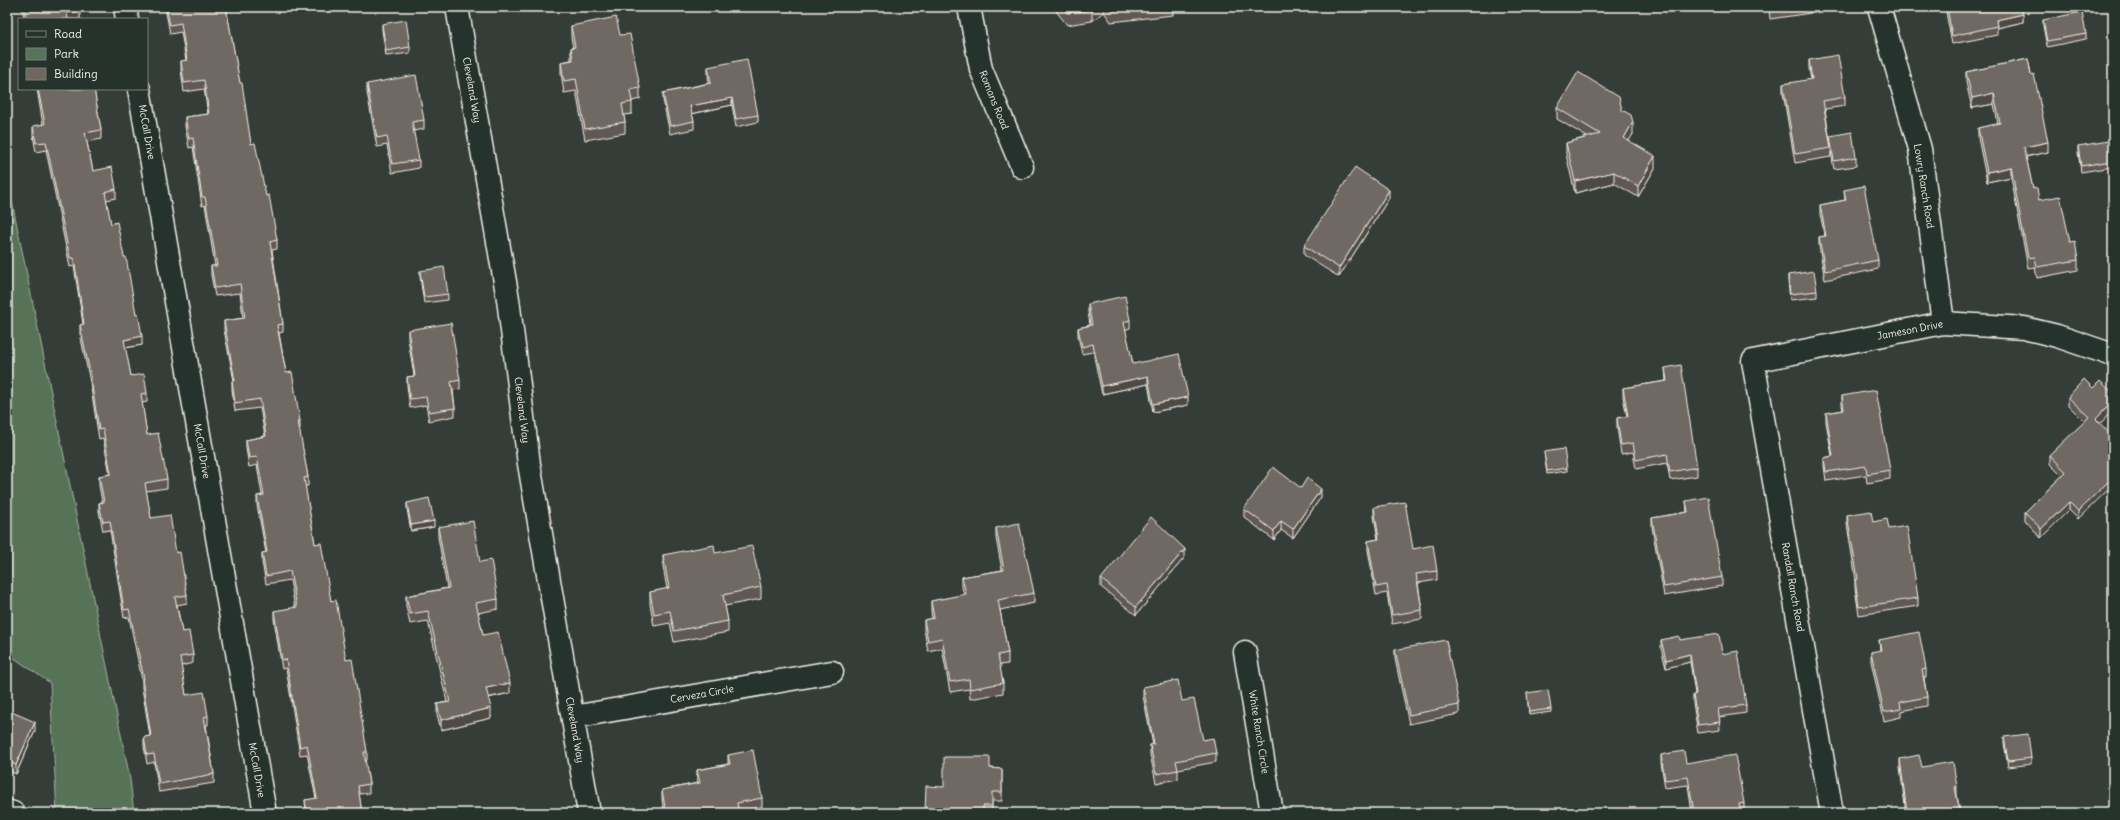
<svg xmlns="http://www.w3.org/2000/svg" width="2120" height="820" font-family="Delius,sans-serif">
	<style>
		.green { fill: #577359; stroke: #a6b2a0 }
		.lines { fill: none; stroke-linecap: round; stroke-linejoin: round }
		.minor-casing { stroke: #f4f1e8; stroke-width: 25 }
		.tertiary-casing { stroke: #f4f1e8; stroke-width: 25 }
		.minor { stroke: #26332d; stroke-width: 22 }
		.tertiary { stroke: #26332d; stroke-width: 22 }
		.wall { fill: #605954; stroke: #f4f1e8 }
		.shaded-wall { fill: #4e4845; stroke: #f4f1e8 }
		.building { fill: #706762; stroke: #f4f1e8 }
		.labels { text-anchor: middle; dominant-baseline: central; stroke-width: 4; stroke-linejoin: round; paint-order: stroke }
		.street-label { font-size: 10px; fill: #f4f1e8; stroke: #26332d }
	</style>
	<rect width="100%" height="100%" fill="#353d38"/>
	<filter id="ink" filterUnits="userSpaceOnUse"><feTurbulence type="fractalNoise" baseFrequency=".025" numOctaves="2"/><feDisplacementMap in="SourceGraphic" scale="8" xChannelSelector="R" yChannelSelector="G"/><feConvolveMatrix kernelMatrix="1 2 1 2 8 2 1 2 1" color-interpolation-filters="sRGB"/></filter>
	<g filter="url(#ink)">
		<path class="green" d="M7 177 130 779 134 813H57L50 683 7 653Z"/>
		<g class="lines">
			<defs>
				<path id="minor" d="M125 7 127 19
					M969 7 981 69 1022 167
					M1879 7 1920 149 1943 323
					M139 89 265 813
					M1245 652 1272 813
					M573 717 832 672
					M7 811 13 813
					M1832 813 1753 361 1943 323 2024 328 2057 336 2113 355"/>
				<path id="tertiary" d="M457 7 508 299 529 464 589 813"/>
			</defs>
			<use href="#minor" class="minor-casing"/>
			<use href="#tertiary" class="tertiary-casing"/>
			<use href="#minor" class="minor"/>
			<use href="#tertiary" class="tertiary"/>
		</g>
		<path class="wall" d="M22 7H79L80 19H24Z
			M165 7H226L251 144 266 196 277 240V249L272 250 283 324V332L279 333 286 373 300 421V429L299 430 308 477V486H305L315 544 331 601 346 660 367 752V760L365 761 369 784V793L359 794 362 813H306L305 800 316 799 307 754 300 755 286 668 282 669 274 620V611L295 608 290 580 266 584 262 562V553H266L257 505V496L262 495 257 465 249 467 246 448V440L265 436 260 408 235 411 232 390V381H234L224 330V321L243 318 240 293 215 296 211 275V266H215L205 205 202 206 193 147 189 148 185 126V117L208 114 204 89 184 92 181 70V61H186L181 32 170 34Z
			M1053 7H1173V15L1111 22 1104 12 1092 21 1067 25Z
			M1769 7H1811V13L1770 19Z
			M1945 7H2022L2023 22 1997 28V35L1952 44Z
			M2043 20 2086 34V39L2047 47 2043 26Z
			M382 24 410 47V53L386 56 382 30Z
			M571 26 620 35 640 88V99L632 101V114L624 115 625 122V133L585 140 576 91 564 93 561 73V62L571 60V48H573L571 37Z
			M2028 59 2048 152 2026 157 2033 189 2039 200 2070 242 2078 260V270L2037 278 2035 267 2028 268 2011 177 1987 182 1978 138V128L1998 124 1994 104 1972 108 1966 82V72Z
			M1809 60 1845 97V106L1825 109 1830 141V136L1856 157V166L1834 169 1831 152V157L1795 163 1783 93V84L1811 80 1809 69Z
			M708 67 758 115V122L736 127 732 105 692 114 694 121V129L670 134 663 100V93L709 83 708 75Z
			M367 84 424 120V129L413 131 419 160V168L392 173 387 145 377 147 367 92Z
			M37 89H94L101 130V139L87 142 93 171 116 189V198L106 200 111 224 124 257 142 345 125 348 131 376 147 393V402L142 403 147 435 167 479V488L146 491 151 518 176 553 187 595V603L177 605 182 632 193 655V663L181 666 186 695 208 716V725H206L214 774V783L159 792 154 762 147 764 144 746V737L150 736 142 688V680L129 617 124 618 110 530 103 531 99 511V503L102 502 99 485V476L110 474 103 438 99 439 90 382 80 334V325L83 324 74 266 70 267 46 150 36 152 33 135V126L43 125Z
			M1557 108 1622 110 1633 134 1628 141 1655 168 1638 197 1614 183 1575 193 1566 154V143L1587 137 1557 119Z
			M2078 146 2112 161V167L2081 172 2078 152Z
			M1844 190 1878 260V269L1825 280 1819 246V237L1825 236 1820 214V205L1845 200Z
			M1389 198 1339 277 1304 255V246Z
			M420 271 448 294V300L424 303 420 277Z
			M1788 275 1817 291V297L1790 300 1788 281Z
			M1088 304 1130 328 1125 329 1133 364 1188 405 1153 412 1148 384 1102 394 1093 352 1082 354 1078 336V328L1090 325 1088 312Z
			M408 330 460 380V389L453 390 455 408V416L429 421 426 405 410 408 407 386V377L414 376 408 339Z
			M1665 368 1697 467V476L1670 480 1667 463 1636 469 1633 452 1621 454 1617 427V418L1627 416 1623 397V388L1666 381Z
			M2093 388 2113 393V410L2100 423 2078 519 2069 510 2041 538 2025 520V512L2062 476 2050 464V455L2085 422 2068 405V397Z
			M1842 396 1890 470V479L1867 483 1866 475 1826 481 1824 466V458L1832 456 1826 422V413L1843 410 1842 405Z
			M1544 452 1567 468V471L1547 474Z
			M1301 488 1321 497 1293 538 1281 530 1274 540 1244 517V509Z
			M1686 501 1722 577V586L1664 596 1652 527V518L1687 512Z
			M407 503 434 527 411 531 407 509Z
			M1374 507 1413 549 1437 571V580L1418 583 1422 610V619L1392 624 1387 593 1376 595 1368 550V541L1378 539 1374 516Z
			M1847 515 1873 522 1889 529 1918 598V606L1859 615 1855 588V580H1856L1847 524Z
			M438 527 480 562 498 599V609L478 613 483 635 510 693 488 698 491 718 441 730 437 714V704L447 702 428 621 410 624 406 606V596L447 588 438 537Z
			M996 528 1034 593V603L1000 610 1008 653V664L999 665 1003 683V693L970 699 969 689 950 692 942 648 928 651 924 630V620L932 619 931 611V601L964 595 962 587V577L1002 570 996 538Z
			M715 553 761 587V599L725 606 728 621V632L674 642 670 623 654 626 650 604V592L667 589 663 566V555Z
			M1185 557 1136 615 1101 587V579Z
			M1661 640H1680L1722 654 1746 705V713L1719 717 1720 730 1698 733 1693 703V695L1695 694 1690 662 1666 668 1661 648Z
			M1879 640 1926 669V678H1924L1927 697V706L1901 711V717L1884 721 1871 661V652L1880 651Z
			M1395 650 1459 705V714L1409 724 1395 659Z
			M1143 687 1182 701 1203 740 1216 753V762L1178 769V779L1156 783 1150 754V745H1153L1143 696Z
			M1527 693 1551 709V712L1529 715Z
			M7 710 35 731 16 774 7 770Z
			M2004 737 2031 758V764L2008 767 2004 743Z
			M728 755 762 798V807L739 811V813H664L662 799V790L698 783 697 779V770L728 764Z
			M1661 755 1686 763 1744 803V811L1741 812V813H1692L1688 785 1665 788 1661 763Z
			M1900 759 1922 767 1957 787V795L1960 813H1906L1900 768Z
			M990 768 1002 769V801H992V813H925Z"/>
		<path class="shaded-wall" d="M1096 7H1104V12L1092 21V10Z
			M80 11V19H67V13Z
			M2023 14V22L1997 28 1996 20Z
			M1994 93V104L1972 108V98Z
			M732 98V105L690 114V106Z
			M1633 122V134L1624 149V138Z
			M2048 142V152L2024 157V147Z
			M1655 156V168L1638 197V186Z
			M2011 167V177L1987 182V172Z
			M1614 172V183L1575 193V181Z
			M1389 190V198L1339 277V268Z
			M1130 320V328L1124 330V322Z
			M142 336V345L124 348V340Z
			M1148 376V384L1102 394V386Z
			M1188 397V405L1153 412V404Z
			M2113 401V410L2096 428V419Z
			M2113 449V457L2109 452Z
			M2113 477V485L2078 519V511Z
			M1321 489V497L1293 538V529Z
			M2069 502V510L2041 538V529Z
			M434 521V527L411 531V525Z
			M1281 521V530L1274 540V531Z
			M1185 549V557L1136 615V607Z
			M1690 654V662L1666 668V660Z
			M510 683V693L486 698V688Z
			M491 708V718L441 730V720Z
			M35 722V731L16 774V765Z"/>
		<path class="building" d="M24 7H79L80 11 67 13 68 19H26Z
			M166 7H226L240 83H242L251 144 255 143 266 196 269 195 277 240 270 242 283 324 277 325 286 373 292 372 300 421H298L308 477 304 478 315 544 321 543 331 601 336 600 346 660 352 659 367 752H364L369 784 358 786 362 813H307L305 800 317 798 307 745 300 747 286 659 282 660 274 611 297 607 290 571 266 576 262 553 267 552 257 496 264 495 257 457 249 458 246 440 266 436 260 399 235 403 232 381H235L224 321 245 318 240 284 215 288 211 266H217L205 197H202L193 138 189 139 185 117 209 114 204 80 184 83 181 61 187 60 181 23 170 25Z
			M1062 7H1096L1092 10 1067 13Z
			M1108 7H1144L1111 11Z
			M1770 7H1792L1770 10Z
			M1947 7H2022L2023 14 1996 20 1997 26 1952 36Z
			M2082 12 2086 34 2047 41 2043 20Z
			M616 17 620 35 630 34 640 88 630 90 632 102 622 104 625 122 585 129 576 79 564 81 561 62 573 60 571 48 575 47 571 26Z
			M406 20 410 47 386 51 382 24Z
			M1838 55 1845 97 1823 101 1831 148 1795 154 1783 84 1812 79 1809 60Z
			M747 59 758 115 736 119 732 98 690 106 694 121 670 126 663 93 711 83 708 67Z
			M2028 59 2031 75 2034 74 2048 142 2024 147 2033 189 2037 188 2039 200 2060 196 2070 242 2075 241 2078 260 2037 267 2035 257 2028 258 2011 167 1987 172 1978 128 2000 123 1994 93 1972 98 1966 72Z
			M1578 72 1619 97 1622 110 1631 115 1633 122 1624 138 1655 156 1638 186 1614 172 1575 181 1566 143 1600 134 1557 108Z
			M416 75 424 120 412 122 419 160 392 164 387 136 377 138 367 84Z
			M38 89H94L101 130 85 133 93 171 112 167 116 189 105 192 111 224 117 222 124 257H126L136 314 138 313 142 336 124 340 131 376 144 374 147 393 141 394 147 435 158 433 167 479 145 483 151 518 170 515 176 553 180 552 187 595 175 597 182 632 189 631 193 655 180 657 186 695 204 692 208 716 204 717 214 774 159 784 154 754 147 755 144 737 151 736 142 679H144L129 609 124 610 110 521 103 522 99 503 104 502 99 476 111 474 103 429 99 430 90 373 80 325 84 324 74 258H70L46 142 36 143 33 126 45 124Z
			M1852 132 1856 157 1834 161 1830 136Z
			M2109 141 2112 161 2081 166 2078 146Z
			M1355 167 1389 190 1339 268 1304 246Z
			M1864 186 1878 260 1825 271 1819 237 1826 236 1820 205 1846 200 1844 190Z
			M444 267 448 294 424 297 420 271Z
			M1814 271 1817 291 1790 294 1788 275Z
			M1125 296 1130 320 1124 322 1133 364 1179 354 1188 397 1153 404 1148 376 1102 386 1093 344 1082 347 1078 328 1092 325 1088 304Z
			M451 323 460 380 451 382 455 408 429 412 426 397 410 399 407 377 415 376 408 330Z
			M1681 365 1697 467 1670 472 1667 454 1636 460 1633 443 1621 445 1617 418 1628 416 1623 388 1667 381 1665 368Z
			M2084 379 2093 388 2100 381 2113 393V401L2096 419 2113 437V449L2109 452 2113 456V477L2078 511 2069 502 2041 529 2025 512 2066 472 2050 455 2089 417 2068 397Z
			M1876 390 1890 470 1867 474 1866 466 1826 472 1824 458 1833 456 1826 413 1844 410 1842 396Z
			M1564 449 1567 468 1547 471 1544 452Z
			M1273 467 1301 488 1307 478 1321 489 1293 529 1281 521 1274 531 1244 509Z
			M1708 497 1722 577 1664 587 1652 518 1688 512 1686 501Z
			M429 498 434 521 411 525 407 503Z
			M1405 502 1413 549 1433 545 1437 571 1416 574 1422 610 1392 615 1387 585 1376 587 1368 541 1379 539 1374 507Z
			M1871 511 1873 522 1887 519 1889 529 1907 526 1918 598 1859 607 1855 580 1858 579 1847 515Z
			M1151 517 1185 549 1136 607 1101 579Z
			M473 521 480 562 491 560 498 599 476 603 483 635 498 632 510 683 486 688 491 708 441 720 437 704 450 702 428 611 410 614 406 596 449 588 438 527Z
			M1019 523 1034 593 998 600 1008 653 998 655 1003 683 970 689 969 679 950 682 942 638 928 641 924 620 934 618 931 601 966 594 962 577 1004 570 996 528Z
			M714 545 715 553 752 546 761 587 723 595 728 621 674 631 670 611 654 614 650 592 669 588 663 555Z
			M1919 632 1926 669 1922 670 1927 697 1900 702 1901 709 1884 712 1871 652 1881 650 1879 640Z
			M1719 634 1722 654 1738 651 1746 705 1718 709 1720 722 1698 725 1693 695 1696 694 1690 654 1666 660 1661 640 1679 636 1680 640Z
			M1446 640 1459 705 1409 715 1395 650Z
			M1178 680 1182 701 1194 699 1203 740 1213 738 1216 753 1176 761 1178 770 1156 774 1150 745 1154 744 1143 687Z
			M1548 690 1551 709 1529 712 1527 693Z
			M7 710 35 722 16 765 7 761Z
			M2028 734 2031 758 2008 761 2004 737Z
			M753 750 762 798 737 803 739 813H666L662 790 700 783 697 770 730 764 728 755Z
			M1684 751 1686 763 1735 755 1744 803 1739 804 1741 813H1694L1688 777 1665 780 1661 755Z
			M1919 755 1922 767 1953 762 1957 787H1955L1960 813H1907L1900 759Z
			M944 757H990V768L1002 769V792H992V806H983V813H925L926 786 944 787Z"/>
	</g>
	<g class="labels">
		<g class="street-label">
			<text transform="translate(472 90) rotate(80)">Cleveland Way</text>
			<text transform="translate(994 100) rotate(68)">Romans Road</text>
			<text transform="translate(147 132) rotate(80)">McCall Drive</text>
			<text transform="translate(1924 186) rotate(81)">Lowry Ranch Road</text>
			<text transform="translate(1910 330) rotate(-11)">Jameson Drive</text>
			<text transform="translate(522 410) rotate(83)">Cleveland Way</text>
			<text transform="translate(202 451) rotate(80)">McCall Drive</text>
			<text transform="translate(1793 587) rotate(80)">Randall Ranch Road</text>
			<text transform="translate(702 694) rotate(-10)">Cerveza Circle</text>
			<text transform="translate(575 730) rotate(80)">Cleveland Way</text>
			<text transform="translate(1259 732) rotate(81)">White Ranch Circle</text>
			<text transform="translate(257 770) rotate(80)">McCall Drive</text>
		</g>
	</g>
	<rect width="2120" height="820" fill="none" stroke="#26332d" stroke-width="24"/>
	<rect x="12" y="12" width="2096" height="796" fill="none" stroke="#f4f1e8" stroke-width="1.5" filter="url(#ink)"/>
	<rect x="18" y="18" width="130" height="72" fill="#26332d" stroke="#787f78"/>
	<rect x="26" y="31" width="20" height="6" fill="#26332d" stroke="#787f78"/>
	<text x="54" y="38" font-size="12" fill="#f4f1e8">Road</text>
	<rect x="26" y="48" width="20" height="12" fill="#577359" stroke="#787f78"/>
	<text x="54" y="58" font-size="12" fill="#f4f1e8">Park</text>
	<rect x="26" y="68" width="20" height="12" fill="#706762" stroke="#787f78"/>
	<text x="54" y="78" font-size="12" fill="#f4f1e8">Building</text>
</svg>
